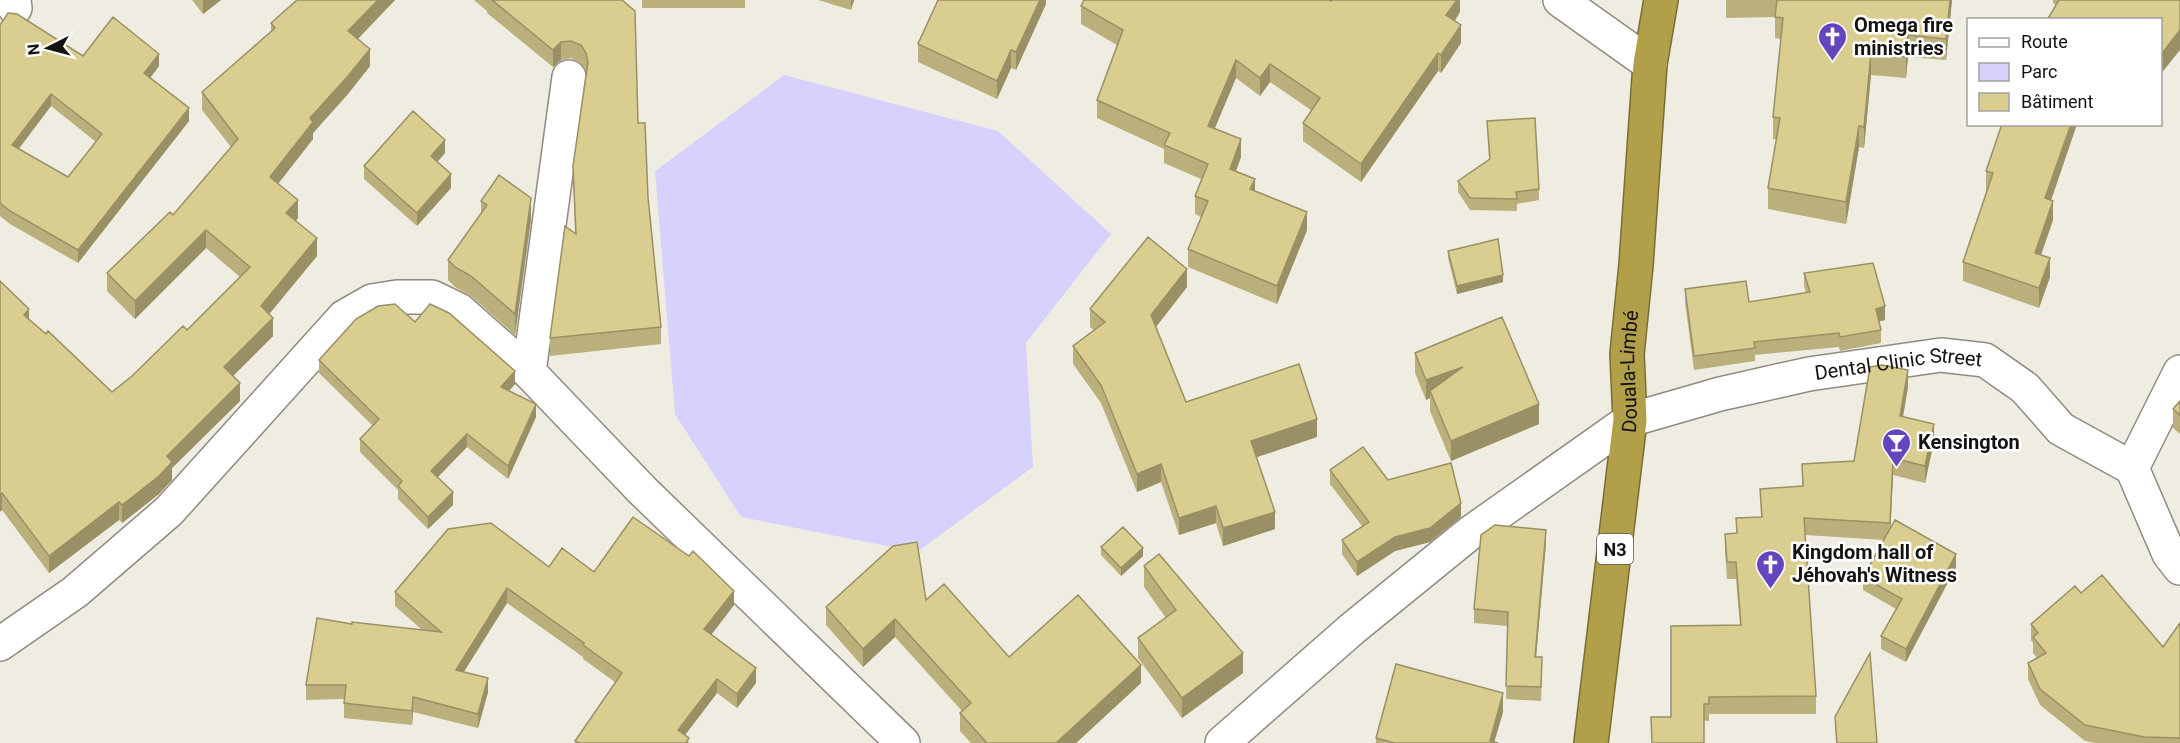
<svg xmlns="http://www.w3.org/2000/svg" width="2180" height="743" font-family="Roboto,sans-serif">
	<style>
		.green { fill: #d7d2fd }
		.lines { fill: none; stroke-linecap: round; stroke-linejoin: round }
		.street-casing { stroke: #8e8b80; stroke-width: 36 }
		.highway-casing { stroke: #7a6e35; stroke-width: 36 }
		.street { stroke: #fff; stroke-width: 33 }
		.highway { stroke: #b19f4a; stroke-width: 33 }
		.wall { fill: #bbb07c; fill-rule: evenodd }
		.shaded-wall { fill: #999065 }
		.building { fill: #dacd90; stroke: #999065; stroke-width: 1.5; fill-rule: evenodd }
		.labels { text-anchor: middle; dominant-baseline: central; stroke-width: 5; stroke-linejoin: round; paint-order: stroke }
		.shield { fill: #fff; stroke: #5a5a57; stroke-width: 1.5 }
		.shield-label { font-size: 18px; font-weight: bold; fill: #14130f }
		.poi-label { font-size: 20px; font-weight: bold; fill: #14130f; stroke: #fff; text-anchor: start }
		.street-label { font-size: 20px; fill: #14130f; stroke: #fff }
	</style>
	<rect width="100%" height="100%" fill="#efede1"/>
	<path class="green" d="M784 75 998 131 1111 234 1026 343 1033 467 917 552 741 517 675 414 655 171Z"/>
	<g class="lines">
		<defs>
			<g id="street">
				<path d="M14 0 15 8"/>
				<path d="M1560 0 1650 64"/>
				<path d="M529 372 569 77"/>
				<path d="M2132 468 2180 372"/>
				<path d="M0 644 75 592 169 511 344 317 372 301 397 297H432L459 310 529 372 642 490 903 743"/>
				<path id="s1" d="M1222 743 1352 629 1470 533 1630 420 1720 394 1809 374 1941 355 1985 360 2025 388 2061 429 2132 468 2169 554 2180 568"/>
			</g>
			<g id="highway">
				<path id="s2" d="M1591 743 1630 420 1627 354 1636 265 1650 64 1661 0"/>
			</g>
		</defs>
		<use href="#street" class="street-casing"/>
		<use href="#highway" class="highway-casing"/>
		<use href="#street" class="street"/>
		<use href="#highway" class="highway"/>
	</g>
	<path class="wall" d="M192 0H221L203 14Z
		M297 0H395L358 39 370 66 348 94 313 133V139L278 184 298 218 296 221 317 256 269 314 273 336 233 376 240 401 172 468V480L159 494 122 523 119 520 49 573 2 510 0 281 29 319 112 392 132 376 187 330 240 277 206 248 135 319 107 291V273L173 215 231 147 202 110V92L271 32V23Z
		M474 0H622L648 197 661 327V344L550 356V338L575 233 573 166 586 70 581 63 571 58 561 60 553 67 487 13V11Z
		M642 0H745V8H642Z
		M818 0H854L851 10Z
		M1046 0V4L1016 70 1011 68 997 99 918 62V44Z
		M1460 0V12L1455 21 1461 43 1441 73 1438 71 1361 182 1303 141V123L1311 110 1270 82 1260 96 1236 78 1215 128 1241 157 1236 171 1255 191 1307 230 1277 304 1188 267V249L1201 217 1195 214V196L1201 179 1164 163V149L1097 118V100L1117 45 1081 24V6L1331 1Z
		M1726 0H1952L1946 60 1908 57 1906 78 1871 75 1864 148 1859 147 1846 224 1768 209V188L1777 139H1773V117L1781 39 1775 38V17L1726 18Z
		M2053 0H2180L2160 20 2056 5 2053 3Z
		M0 25 83 56 159 66 150 78 189 121 78 263 10 224 0 216ZM51 106 96 142 68 177 19 149Z
		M1487 121 1539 189V200L1517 204V211L1470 210 1458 192V181L1489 159Z
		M2077 124 2051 200 2053 220 2041 255 2050 277 2039 308 1963 281V262L1987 191H1986V171Z
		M445 153 437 162 451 188 417 226 364 179V166Z
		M481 201 531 219 515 335 471 296 455 287 448 280V260L481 214Z
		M1448 251 1503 282 1457 294 1448 258Z
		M1804 273 1885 320 1879 321 1881 330V343L1840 351 1839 347 1755 355V361L1694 370 1685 302V289L1749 302 1806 293 1804 286Z
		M1187 287 1156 327 1186 402 1317 437 1257 457 1275 529 1223 546 1216 523 1179 535 1161 482 1137 492 1101 403 1073 364V346L1094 330 1090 327V309Z
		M415 322 515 384 509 391 536 417 508 479 467 447 438 477 453 505 428 529 398 499V490L360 452V439L373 426 319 373V360Z
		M1415 353 1539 424 1451 461 1430 411V398L1426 400 1415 373Z
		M1908 387 1903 417 1934 441 1925 483 1893 475 1890 528 1956 567 1906 662 1881 649V636L1896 609 1863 590V577L1884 540 1805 535 1816 696V714H1709V721L1671 717 1740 625 1736 579H1727L1725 551V534L1736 533V518L1761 517 1760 489 1802 487V464L1854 461Z
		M2180 401V434L2173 428V409Z
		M1330 470 1388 480 1461 517 1430 542 1395 551 1357 576 1342 554V540L1362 526 1330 484Z
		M1546 543 1536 657 1542 671 1541 701 1506 699 1508 626 1474 623V609Z
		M1101 547 1143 556 1121 576 1101 555Z
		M1144 566 1243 673 1182 718 1138 658V638L1166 618 1144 587Z
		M549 567 594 572 734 605 711 635 756 683 737 708 717 693 685 735 689 743H575V741L615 682 583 659V657L507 603 464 672 488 692 478 728 413 712 412 725 344 718V699L306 700V685L352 624 422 630 395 606V592Z
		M2081 593 2163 647 2180 623V743H2095L2085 741 2040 705 2028 679V663L2037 658 2033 653V643L2031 640V624Z
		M926 600 1009 657 1141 683 1076 743H971L960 731V713L962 711 895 637 863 667 826 625V607Z
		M1503 712 1494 742 1498 743H1376V738Z
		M1835 717 1877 743H1836Z"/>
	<path class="shaded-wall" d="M203 0H221L203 14Z
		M378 0H395L348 49V31Z
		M851 0H854L851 10Z
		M1040 0H1046V4L1016 70V52Z
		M1457 0H1460V12L1446 33V15Z
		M1950 0H1952L1946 60V39Z
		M1461 25V43L1441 73V55Z
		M2180 30V50L2160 75V56Z
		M1908 35V57L1906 78V57Z
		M561 42V60L553 67V50Z
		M370 49V66L348 94 313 133V139L270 194V177L310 118Z
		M1011 50V68L997 99V81Z
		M1438 53V71L1361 182V164Z
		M1871 53V75L1864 148V127Z
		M159 54V66L144 86V73Z
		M1236 60V78L1208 144V126Z
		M1270 64V82L1260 96V78Z
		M51 94V106L12 157V145Z
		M189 108V121L78 263V250Z
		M2071 124H2077L2045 218V198Z
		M1859 126V147L1846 224V202Z
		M1241 139V157L1230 187V169Z
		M445 140V153L431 169V156Z
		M451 174V188L417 226V213Z
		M1255 179V197L1250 189Z
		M531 198V219L515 335V314Z
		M298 200V218L286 231V213Z
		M2053 201V220L2035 272V253Z
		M1307 212V230L1277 304V286Z
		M206 230V248L135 319V301Z
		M317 238V256L261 324V306Z
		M2050 258V277L2039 308V288Z
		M1187 269V287L1151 333V315Z
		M1503 275V282L1457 294V286Z
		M1885 306V320L1876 322V309Z
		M29 309V326L24 315Z
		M273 318V336L224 385V367Z
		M1463 367 1430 391V398L1426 400V380Z
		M1908 370V387L1900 433V416Z
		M515 371V384L501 400V387Z
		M240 383V401L172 468V480L159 494 122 523V505L167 456Z
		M536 404V417L508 479V466Z
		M1539 404V424L1451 461V441Z
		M1317 419V437L1251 459V441Z
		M1934 424V441L1925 483V466Z
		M467 434V447L431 484V471Z
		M1893 458V475L1890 540V523Z
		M1161 464V482L1137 492V474Z
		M453 492V505L428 529V517Z
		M2 493V510L0 512V494Z
		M119 502V520L49 573V556Z
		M1461 503V517L1430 542 1395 551 1357 576V562L1395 537Z
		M1216 506V523L1179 535V518Z
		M1275 512V529L1223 546V528Z
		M1546 530V543L1535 670V657Z
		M1143 548V556L1121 576V568Z
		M1956 554V567L1906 662V649Z
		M507 588V603L456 684V670Z
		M734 591V605L704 644V629Z
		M895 619V637L863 667V649Z
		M1243 653V673L1182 718V698Z
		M1141 665V683L1076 743H1056Z
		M756 668V683L737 708V694Z
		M488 678V692L478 728V714Z
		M717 679V693L679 743 678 730Z
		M1503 693V712L1494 743H1490Z
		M413 697V712L412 725V711Z"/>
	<path class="building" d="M297 0H378L348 31 370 49 348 76 310 118 313 122 270 177 298 200 286 213 317 238 261 306 273 318 224 367 240 383 167 456 172 462 159 476 122 505 119 502 49 556 2 493 0 494V281L29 309 24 315 46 334 48 331 112 392 132 376 183 326 187 330 250 267 206 230 135 301 107 273 170 212 173 215 238 139 202 92 275 28 271 23Z
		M492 0H622L635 11 638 123H645L648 197 661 327 550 338 565 226 576 234 573 166 588 62 586 53 581 45 571 41 561 42 553 50Z
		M938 0H1040L1016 52 1011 50 997 81 918 44Z
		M1084 0H1329L1331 1 1332 0H1457L1446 15 1461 25 1441 55 1438 53 1361 164 1303 123 1320 98 1270 64 1260 78 1236 60 1208 126 1241 139 1230 169 1255 179 1250 189 1307 212 1277 286 1188 249 1208 201 1195 196 1208 164 1164 145 1170 133 1097 100 1123 30 1081 6Z
		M1777 0H1950L1946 39 1908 35 1906 57 1871 53 1864 127 1859 126 1846 202 1768 188 1780 118 1773 117 1783 18 1775 17Z
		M2059 0H2180V30L2160 56V20H2047Z
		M8 13 17 14 83 56 113 17 159 54 144 73 189 108 78 250 10 211 0 203V25ZM51 94 102 134 68 177 12 145Z
		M413 111 445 140 431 156 451 174 417 213 364 166Z
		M1535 118 1539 189 1516 192 1517 199 1470 198 1458 181 1490 159 1487 121Z
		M2002 124H2071L2045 198 2053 201 2035 253 2050 258 2039 288 1963 262 1993 173 1986 171Z
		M499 175 531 198 515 314 471 276 455 267 448 260 487 205 481 201Z
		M1148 237 1187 269 1151 315 1186 402 1299 364 1317 419 1251 441 1275 512 1223 528 1216 506 1179 518 1161 464 1137 474 1101 385 1073 346 1105 322 1090 309Z
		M1498 239 1503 275 1457 286 1448 251Z
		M1873 263 1885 306 1876 309 1881 330 1840 337 1839 333 1754 342 1755 348 1694 356 1685 289 1746 281 1749 302 1810 292 1804 273Z
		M395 304 415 322 430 304 449 313 515 371 501 387 536 404 508 466 467 434 431 471 453 492 428 517 398 486 402 481 360 439 379 419 319 360 356 319 378 306Z
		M1502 317 1539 404 1451 441 1430 391 1463 367 1426 380 1415 353Z
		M1882 365 1908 370 1900 416 1934 424 1925 466 1893 458 1890 523 1804 518 1816 696 1709 697V704H1704V743H1652L1651 717H1671V626L1741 625 1736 562H1727L1725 534 1737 533 1736 518 1762 517 1760 489 1803 486 1802 464 1854 461 1870 367Z
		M2180 401V415L2173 409Z
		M1363 447 1388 480 1451 463 1461 503 1430 528 1395 537 1357 562 1342 540 1369 522 1330 470Z
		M633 517 689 556 693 551 734 591 704 629 756 668 737 694 717 679 678 730 689 738 686 743H579L575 741 622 673 583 645 584 643 507 588 456 670 488 678 478 714 413 697 412 711 344 703 346 685H306L317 618 352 624V622L441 632 395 592 448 529 491 523 549 567 562 548 594 572Z
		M1895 520 1956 554 1906 649 1881 636 1902 599 1863 577Z
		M1495 525 1546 530 1535 657H1542L1541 687 1506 686 1508 612 1474 609 1481 535Z
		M1123 527 1143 548 1121 568 1101 547Z
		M917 542 926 600 944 584 1009 657 1078 595 1141 665 1056 743H987L960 713 971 703 895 619 863 649 826 607 893 546Z
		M1159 554 1243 653 1182 698 1138 638 1176 610 1144 566Z
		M2102 575 2163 647 2180 623V738L2144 737 2085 725 2040 689 2028 663 2046 653 2033 637 2038 633 2031 624 2075 586 2081 593Z
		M1870 653 1877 743H1837L1835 717Z
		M1396 664 1503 693 1490 741 1498 743H1395L1376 738Z"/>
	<defs>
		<symbol id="church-pin" viewBox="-11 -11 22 30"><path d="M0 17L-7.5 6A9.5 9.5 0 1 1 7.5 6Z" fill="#6545be" stroke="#fff"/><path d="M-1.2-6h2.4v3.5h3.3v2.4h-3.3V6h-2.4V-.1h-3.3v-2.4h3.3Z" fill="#fff"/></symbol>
		<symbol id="bar-pin" viewBox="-11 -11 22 30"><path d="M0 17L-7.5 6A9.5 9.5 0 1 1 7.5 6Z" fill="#6545be" stroke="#fff"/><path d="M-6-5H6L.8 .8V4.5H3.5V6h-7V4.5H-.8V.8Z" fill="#fff"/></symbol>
	</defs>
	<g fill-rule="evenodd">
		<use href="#church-pin" x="1816" y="20" width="33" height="45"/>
		<use href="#bar-pin" x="1880" y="426" width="33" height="45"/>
		<use href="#church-pin" x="1754" y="548" width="33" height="45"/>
	</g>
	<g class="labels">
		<rect class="shield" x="1597" y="534" width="36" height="30" rx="4.5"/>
		<g class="shield-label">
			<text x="1615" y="549">N3</text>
		</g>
		<g class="poi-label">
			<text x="1854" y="25">Omega fire<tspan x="1854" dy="23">ministries</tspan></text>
			<text x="1918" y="442">Kensington</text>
			<text x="1792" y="552">Kingdom hall of<tspan x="1792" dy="23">Jéhovah's Witness</tspan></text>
		</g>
		<g class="street-label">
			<text stroke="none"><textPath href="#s1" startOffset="796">Dental Clinic Street</textPath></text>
			<text stroke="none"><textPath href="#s2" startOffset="374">Douala-Limbé</textPath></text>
		</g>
	</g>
	<rect x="1967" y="18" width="195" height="108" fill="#ffffff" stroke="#a1a19f" stroke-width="1.5"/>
	<rect x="1979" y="38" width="30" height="9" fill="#ffffff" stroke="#a1a19f" stroke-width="1.5"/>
	<text x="2021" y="48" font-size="18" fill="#14130f">Route</text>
	<rect x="1979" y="63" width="30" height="18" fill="#d7d2fd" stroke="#a1a19f" stroke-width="1.5"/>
	<text x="2021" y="78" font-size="18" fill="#14130f">Parc</text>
	<rect x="1979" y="93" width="30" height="18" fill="#dacd90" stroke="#a1a19f" stroke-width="1.5"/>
	<text x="2021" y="108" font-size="18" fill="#14130f">Bâtiment</text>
	<g transform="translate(48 48) rotate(264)" stroke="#ffffff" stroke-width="4.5" paint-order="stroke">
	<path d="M0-4.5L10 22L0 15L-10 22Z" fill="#14130f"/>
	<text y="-9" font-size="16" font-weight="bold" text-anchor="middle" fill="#14130f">N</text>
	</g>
</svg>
